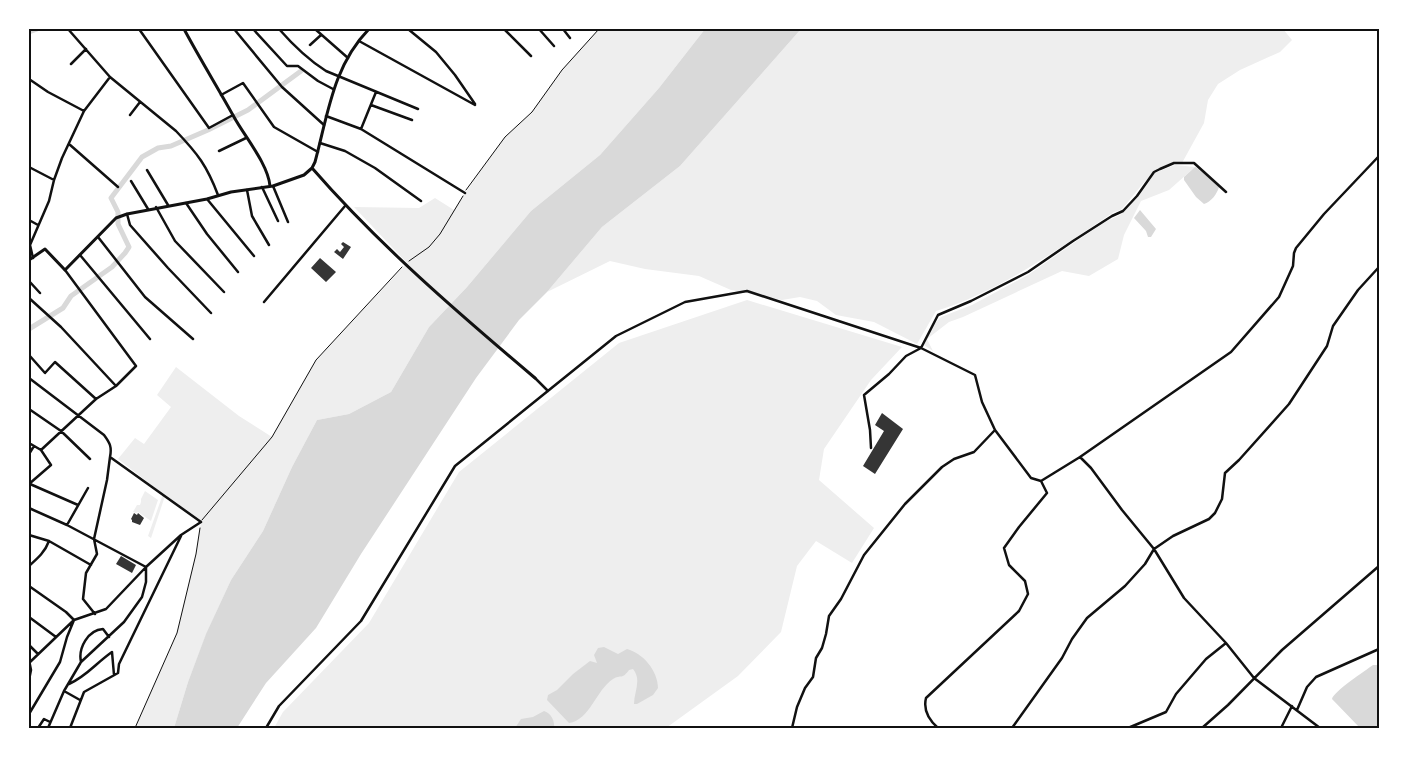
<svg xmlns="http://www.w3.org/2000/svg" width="1408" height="757" font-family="'DejaVu Sans',sans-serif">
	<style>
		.green { fill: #eee }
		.water { fill: #d9d9d9 }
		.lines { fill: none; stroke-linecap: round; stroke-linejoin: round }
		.canal { stroke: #d9d9d9; stroke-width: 5 }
		.building { fill: #353535 }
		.path { stroke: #111; stroke-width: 1 }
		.minor { stroke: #111; stroke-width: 2.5 }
		.tertiary { stroke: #111; stroke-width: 3 }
		.neatline { fill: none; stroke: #111; stroke-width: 2 }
	</style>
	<rect width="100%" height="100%" fill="#fff"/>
	<path class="green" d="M599 29H705L659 88 600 155 531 211 467 287 429 327 391 392 349 414 317 420 292 467 263 531 231 580 206 635 188 682 174 728H135L177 633 196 554 201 522 165 496 151 538 148 536 163 494 118 459 135 438 144 444 171 407 157 395 176 367 239 416 272 437 316 360 407 263 354 207 419 208 435 198 454 210 465 193 505 137 532 112 562 70Z
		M801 29H1283L1292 40 1280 52 1240 70 1218 84 1208 100 1204 123 1182 163C1157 158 1137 193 1121 210L1114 212C1058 249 1001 291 936 311L917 344 874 322 836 315 817 301 800 297 782 300 731 290 699 276 645 269 610 261 547 292 602 227 680 166Z
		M1175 165 1195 167 1169 190 1141 201 1124 235 1118 259 1089 276 1062 271 963 317 949 322 927 339 933 351 924 345 934 324 941 317 972 305 1028 275 1078 240 1107 221 1120 215 1139 196 1155 173Z
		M747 300 902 347 871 380 824 449 819 480 874 528 852 563 816 541 797 566 781 632 738 676 666 728H274L283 712 369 623 459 472 619 343Z
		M145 491 158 500 151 521 138 512 136 513 133 512 137 505H140L141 502V499Z"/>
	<path class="water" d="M705 29H801L680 166 602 227 547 292 519 320 476 378 361 554 316 628 266 683 237 728H174L188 682 206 634 231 580 263 531 292 467 317 420 349 414 391 392 429 327 467 287 531 211 600 155 659 88Z
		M1195 167C1198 168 1217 184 1219 187 1217 194 1211 202 1204 204L1196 197 1184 180V177Z
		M1140 210 1156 229 1151 237H1148L1146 231 1134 218Z
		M604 647 618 654 627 649C643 653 658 671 658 688L653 695 637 704H634C634 692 642 680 633 669L629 670C622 680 621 674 613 679 596 690 590 720 569 723L547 700 548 695 557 690 573 674 590 661 597 663 594 655 598 648Z
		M1373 665H1379V728H1360L1332 699C1334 691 1365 671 1373 665Z
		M544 711C551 713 555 721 554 728H515L521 719 533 717Z"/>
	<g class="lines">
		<path class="canal" d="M29 32 37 29
			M29 329 63 308 71 296 112 267 125 253 129 247 118 224V212L111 198 142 157 158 148 171 146 208 130 248 110 301 71"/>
	</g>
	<path class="building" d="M343 242 351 247 343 259 334 252 337 249 340 252 344 247 341 244Z
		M320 258 336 272 326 282 311 268Z
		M882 413 903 429 875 474 863 466 884 431 875 425Z
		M134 513 137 515 138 513 144 518 140 525 132 522V520L131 519Z
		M121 556 136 565 132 573 116 564Z"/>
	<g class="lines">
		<path class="path" d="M466 190 505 137 532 112 562 70 599 29
			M409 261 429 247 440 234 463 196
			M202 520 272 437 316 360 402 267
			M135 728 177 633 196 554 200 528"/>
		<path class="minor" d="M68 29 110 77 176 131C198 154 207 166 218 195
			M139 29 209 128 233 115
			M234 29 282 87 324 125
			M253 29 287 66H298L318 81 333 89
			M279 29C293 45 307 59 326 71L418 109
			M315 29 348 58
			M408 29 436 52 455 75 475 104
			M504 29 531 56
			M539 29 554 46
			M563 29 570 38
			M359 41 475 105
			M310 45 321 35
			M71 64 86 49
			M29 79 48 92 84 111
			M221 95 243 83 274 127 318 152
			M371 105 412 120
			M130 115 140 102
			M326 116 361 129 465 193
			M361 129 376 92
			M320 143 345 151 375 168 421 201
			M69 144 118 187
			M219 151 246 138
			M29 167 54 180
			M147 170 168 205
			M131 181 148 209
			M273 186 288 222
			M262 187 278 221
			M247 190 252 216 269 245
			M207 199 254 256
			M186 203 207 234 238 272
			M156 207 175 241 224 292
			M127 214 130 225 168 268 211 313
			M29 220 38 225
			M98 237 145 297 193 339
			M80 255 150 339
			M33 258 30 245 49 201 54 180 62 158 84 111 110 77
			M29 281 40 293
			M29 298 61 327 116 386
			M264 302 345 206
			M29 355 45 373 55 362 96 399
			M29 378 104 435C110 443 112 447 110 457L201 522 181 535 146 567 106 609 74 620 29 663
			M535 378 548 391
			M29 409 61 431 90 459
			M29 443 41 450 51 465 29 484
			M871 448 870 430 864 395 889 374 906 356 921 348 938 315 971 301 1028 272 1073 241 1112 216 1123 211 1137 196 1154 172 1160 169 1174 163H1194L1226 192
			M41 450 96 399 116 386 136 366 65 270
			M29 454 34 446
			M1080 457 1231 352 1279 297 1293 266 1294 253 1296 248 1324 214 1379 156
			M30 484 78 505
			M29 508 67 525 146 567
			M67 525 88 488
			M29 535 49 541 91 565
			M29 566C38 558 45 552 49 541
			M29 586 66 612 74 620 67 637 60 662 29 714
			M95 614 83 599 86 573 97 554 94 539 107 480 110 457
			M29 617 56 637
			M29 645 38 654
			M29 660 31 670 29 680
			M81 662C78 648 88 630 103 629L109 637
			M69 684C87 676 96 663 112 652L114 675
			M64 691 80 700
			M1297 710 1307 687 1316 677 1379 649
			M38 728 44 719 50 722
			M48 728 64 691 81 662 124 622 142 597 146 582V567
			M70 728 84 692 118 673 119 664 181 536
			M266 728 279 706 361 621 455 466 616 336 685 302 747 291 921 348 975 375 982 402 995 430 1031 478 1041 481 1080 457 1091 468 1122 510 1154 549 1184 598 1226 643 1254 678 1320 728
			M792 728 797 707 805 688 813 677 816 658 822 648 826 634 829 616 841 599 864 555 905 504 942 467 954 459 974 452 995 430
			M938 728C929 720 923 710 926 698L1019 611 1028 594 1025 581 1009 565 1004 548 1019 527 1047 493 1041 481
			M1012 728 1062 658 1072 639 1087 618 1125 586 1145 564 1154 549 1173 536 1209 519 1215 513 1222 499 1225 473 1239 460 1289 404 1327 346 1333 326 1358 290 1379 267
			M1128 728 1166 712 1176 694 1206 659 1226 643
			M1202 728 1228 705 1282 650 1379 566
			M1281 728 1292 706"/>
		<path class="tertiary" d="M184 29C200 59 218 88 234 117 245 137 268 164 270 186
			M312 168C379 245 457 312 535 378
			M29 260 45 249 65 270 116 218 127 214 207 199 231 192 273 186 304 175 312 168 315 162C328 114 333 66 369 29"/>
	</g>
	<rect width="1408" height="757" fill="none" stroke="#ffffff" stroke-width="60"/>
	<rect x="30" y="30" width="1348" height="697" class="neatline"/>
</svg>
